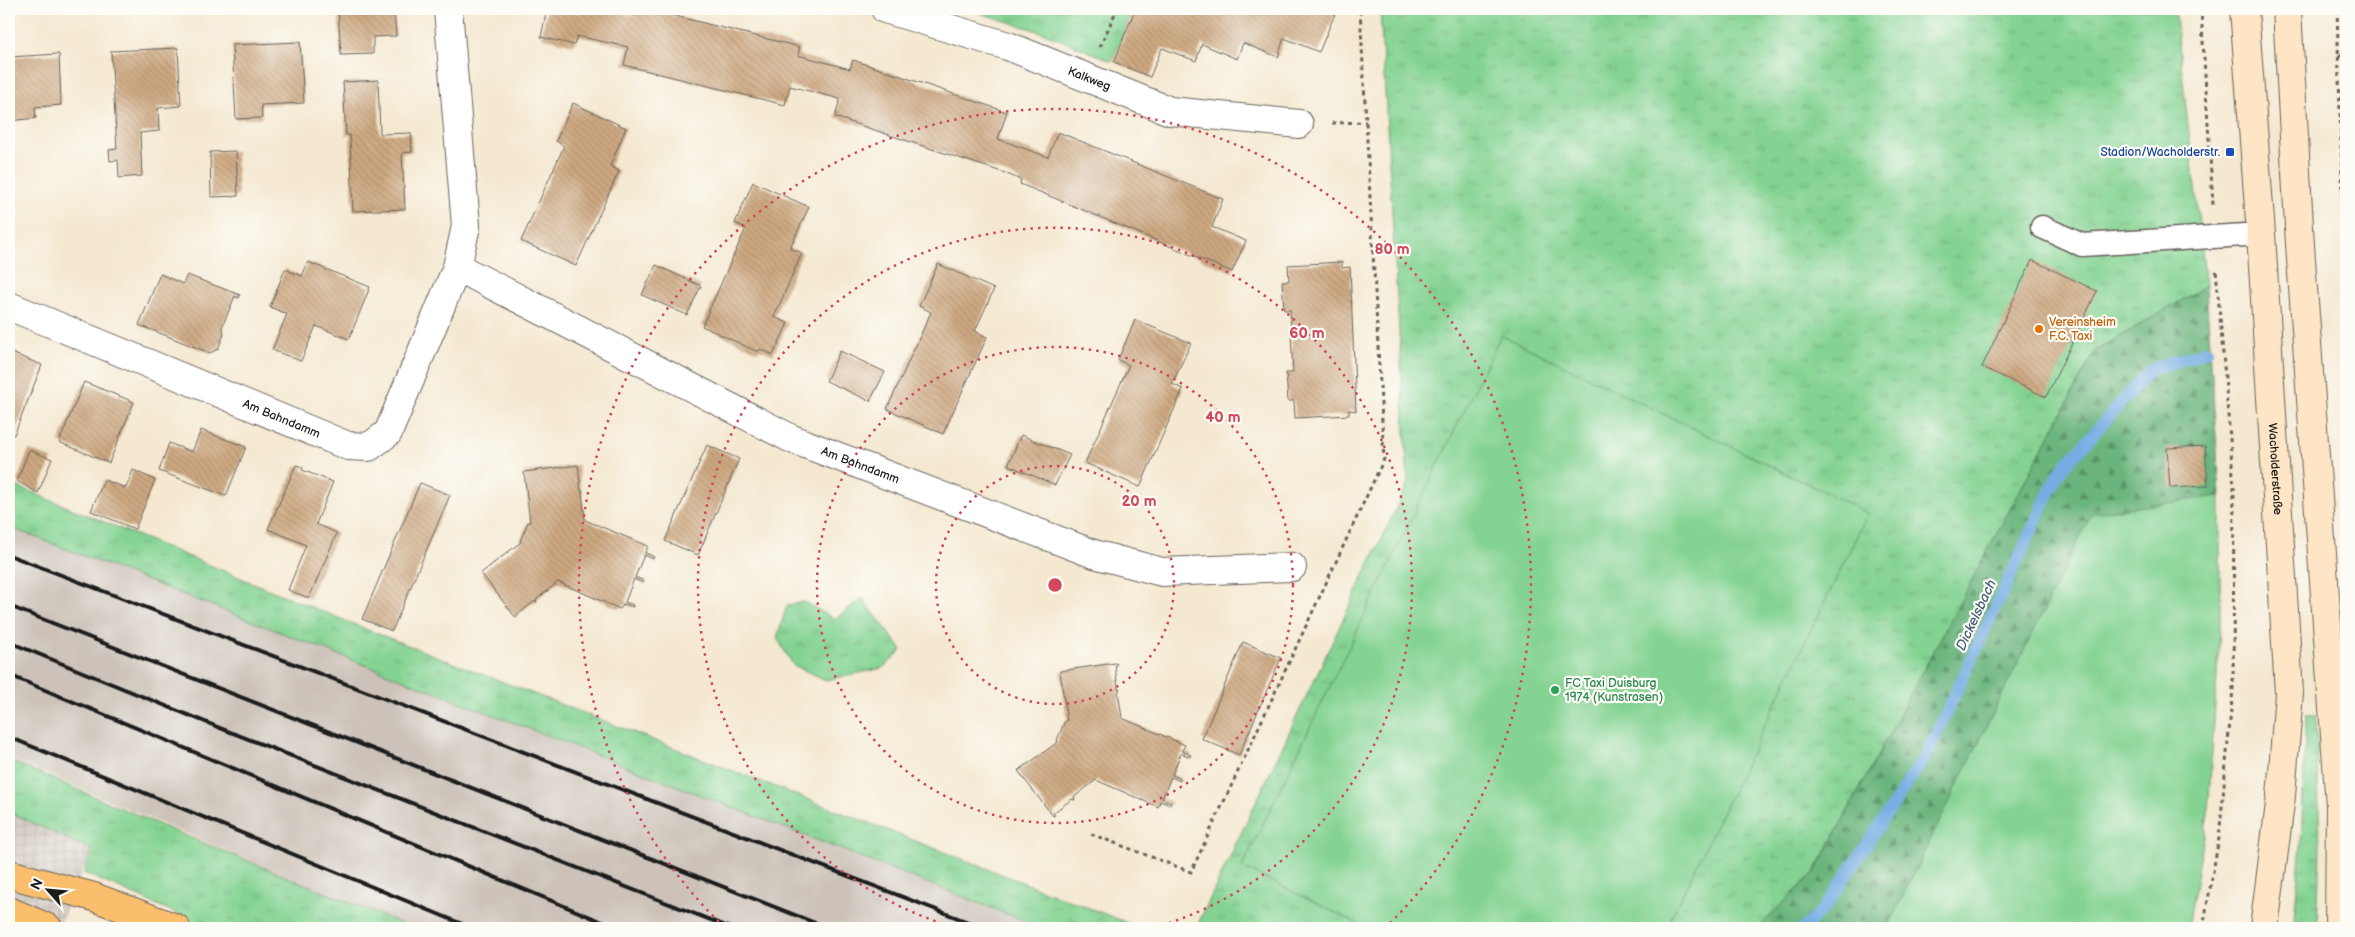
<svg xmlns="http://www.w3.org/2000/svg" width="2355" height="937" font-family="'Balsamiq Sans',sans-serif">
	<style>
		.industrial { fill: url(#industrial-grid) }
		.railway { fill: #ccc2b9 }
		.grass { fill: url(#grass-tufts); stroke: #507858 }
		.forest { fill: url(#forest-firs); stroke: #44684c }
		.garden { fill: #84d393; stroke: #507858 }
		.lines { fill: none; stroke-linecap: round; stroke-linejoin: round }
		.stream { stroke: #75ace3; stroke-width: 12 }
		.building { fill: url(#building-back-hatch) }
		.lane-casing { stroke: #68635b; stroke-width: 25 }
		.street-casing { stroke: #68635b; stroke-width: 30 }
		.secondary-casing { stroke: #68635b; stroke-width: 30 }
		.highway-casing { stroke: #68635b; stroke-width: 30 }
		.path { stroke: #68635b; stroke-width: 3; stroke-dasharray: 4 4; stroke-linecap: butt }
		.lane { stroke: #fff; stroke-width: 22 }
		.street { stroke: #fff; stroke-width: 28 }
		.secondary { stroke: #fde5c5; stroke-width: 28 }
		.highway { stroke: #fabe6d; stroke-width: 28 }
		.rail { stroke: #1c1c1c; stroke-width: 4 }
		.ring { fill: none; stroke: #d1495b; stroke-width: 2.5; stroke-dasharray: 2.5 5 }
		.transit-dot { fill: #1a4fb4; stroke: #fdfcf7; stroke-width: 2 }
		.food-dot { fill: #e8710a; stroke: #fdfcf7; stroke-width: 2 }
		.leisure-dot { fill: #2e9e5b; stroke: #fdfcf7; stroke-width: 2 }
		.labels { text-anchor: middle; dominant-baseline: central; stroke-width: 4.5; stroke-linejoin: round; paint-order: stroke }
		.street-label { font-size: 12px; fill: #1c1c1c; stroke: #fdfcf7 }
		.transit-label { font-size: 12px; fill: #164399; stroke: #fdfcf7; text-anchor: end }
		.food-label { font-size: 12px; fill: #c56008; stroke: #fdfcf7; text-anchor: start }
		.leisure-label { font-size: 12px; fill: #27864d; stroke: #fdfcf7; text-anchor: start }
		.water-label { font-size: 14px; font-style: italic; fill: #445d76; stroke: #fdfcf7 }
		.centre { fill: #d1495b; stroke: #fdfcf7; stroke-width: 2.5 }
		.ring-label { font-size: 15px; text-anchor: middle; font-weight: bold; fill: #d1495b; stroke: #fdfcf7; stroke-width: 4.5; stroke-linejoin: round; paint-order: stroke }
	</style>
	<defs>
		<pattern id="industrial-grid" width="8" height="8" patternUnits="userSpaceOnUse" patternTransform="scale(1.25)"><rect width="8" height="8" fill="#ccc2b9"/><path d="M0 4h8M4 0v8" fill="none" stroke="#afa69e"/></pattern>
		<pattern id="grass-tufts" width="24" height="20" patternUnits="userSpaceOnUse" patternTransform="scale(1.25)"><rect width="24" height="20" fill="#84d393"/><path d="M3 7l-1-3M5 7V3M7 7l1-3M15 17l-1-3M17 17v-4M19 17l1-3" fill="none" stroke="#71b57e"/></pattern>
		<pattern id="forest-firs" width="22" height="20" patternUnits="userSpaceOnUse" patternTransform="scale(1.25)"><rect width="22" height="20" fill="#6bb57d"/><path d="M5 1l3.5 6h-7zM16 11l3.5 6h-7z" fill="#579266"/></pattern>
		<pattern id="building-back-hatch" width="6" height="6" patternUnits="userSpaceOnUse" patternTransform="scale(1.25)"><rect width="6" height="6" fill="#cda881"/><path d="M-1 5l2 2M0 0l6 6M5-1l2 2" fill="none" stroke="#af906f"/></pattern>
	</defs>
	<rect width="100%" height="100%" fill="#fdfcf7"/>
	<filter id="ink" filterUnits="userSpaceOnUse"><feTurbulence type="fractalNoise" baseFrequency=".02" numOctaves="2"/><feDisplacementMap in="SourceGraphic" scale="10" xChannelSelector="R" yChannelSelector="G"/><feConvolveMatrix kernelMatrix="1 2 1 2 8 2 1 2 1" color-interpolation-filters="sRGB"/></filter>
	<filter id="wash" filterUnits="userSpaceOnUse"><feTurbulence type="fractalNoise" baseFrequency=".0096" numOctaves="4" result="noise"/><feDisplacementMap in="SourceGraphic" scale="20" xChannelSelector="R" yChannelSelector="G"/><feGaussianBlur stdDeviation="1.12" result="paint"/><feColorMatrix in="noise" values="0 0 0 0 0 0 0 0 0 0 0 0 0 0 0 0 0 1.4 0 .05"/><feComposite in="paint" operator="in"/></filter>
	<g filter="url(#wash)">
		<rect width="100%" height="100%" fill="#f4e8d0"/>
		<path class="industrial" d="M9 812 92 850 58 928H9Z"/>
		<path class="railway" d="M9 527 803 835 1043 928H406L9 758Z"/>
		<path class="grass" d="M967 9H1133L1112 61 1044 33Z
			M1380 9H2175L2206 286 2095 351 1815 872 1758 928H1196L1408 483Z
			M9 483 363 628 1141 928H1043L9 527Z
			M862 598 902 650 883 668 826 680 793 665 777 638 787 605 804 602 835 619Z
			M2306 715H2316L2320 848 2317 928H2293L2301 846Z
			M9 760 179 833 412 928H215L194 921 84 873 92 850 9 812Z"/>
		<path class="forest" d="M2206 286 2220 496 2092 513 1887 928H1758L1815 872 2095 351Z"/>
		<path class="garden" d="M1501 335 1868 513 1666 928H1367L1242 867Z
			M2220 496V629L2208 813 2188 928H1887L2092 513Z"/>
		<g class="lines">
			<path class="stream" d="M1804 928 1826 906 1928 752 2058 474 2150 370 2207 351"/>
		</g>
		<g id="blocks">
			<path class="building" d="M338 9H394L396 36 373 37V54L341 55Z
				M547 9 581 13 582 9H608L636 16 637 9H647L800 47 798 55 850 69 853 60 1007 112 998 139 1048 157 1058 132 1223 199 1212 227 1246 241 1232 272 1035 190 1020 184 1021 180 1005 173 835 117 840 99 790 86 785 105 624 65 628 47 577 36 574 45 541 37Z
				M1135 9H1164L1172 12 1173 9H1337L1319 52 1284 38 1278 57 1243 43 1237 59 1202 44 1196 61 1162 48 1150 77 1114 62Z
				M300 42 304 103 261 105 262 118 236 119 232 45Z
				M178 48 181 106 158 108 159 131 140 133 142 176 119 178 118 160 110 161 109 150 117 149 111 51Z
				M59 54 61 105 35 107 36 118 9 121V57Z
				M378 80 380 134 411 133 412 152 402 153 405 209 353 211 350 135H346L343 82Z
				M573 103 626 128 610 166 619 171 576 266 521 241 564 146 556 141Z
				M236 151 238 196 211 197 210 152Z
				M753 182 809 207 790 248 802 253 774 317 788 323 773 355 760 349 758 352 702 326 746 228 735 223Z
				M2032 260 2097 291 2046 397 1982 367Z
				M308 262 370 287 349 339 316 326 301 361 272 350 287 314 270 307 285 269 302 276Z
				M1342 262V268L1350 267 1356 411 1349 410V415L1295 418 1294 401H1288L1286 373H1293L1290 310H1284L1282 281H1289L1288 265Z
				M938 264 994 289 975 331 987 337 943 434 887 409 931 312 919 306Z
				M656 265 701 286 687 315 642 295Z
				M160 274 183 284 187 275 240 295 239 298 235 296 222 327 224 334 218 349 210 353 139 325Z
				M1135 320 1191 343 1172 384 1183 389 1140 487 1085 463 1129 365 1118 360Z
				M840 351 885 372 870 401 826 381Z
				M9 352 42 365 14 435 9 433Z
				M84 382 134 402 109 463 59 442Z
				M201 430 246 447 226 496 159 471 169 443 192 452Z
				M1021 435 1070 455 1055 485 1008 465Z
				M707 445 739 459 698 555 665 541Z
				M2205 446 2208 486 2170 488 2167 448Z
				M29 450 52 459 38 493 17 481Z
				M296 465 303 467 302 470 333 482 316 524 337 533 309 598 288 590 306 545 268 529Z
				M578 465 581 491H583L582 493 585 520 648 546 645 553 654 557 653 559 644 555 635 577 644 581 643 583 634 579 625 602 633 605V607L624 604 620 609 558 582 537 599 536 603 535 601 517 615 516 618 481 573 521 542 520 541 528 522H530L524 472Z
				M133 470 155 480 135 529 91 511 104 480 126 488Z
				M420 483 450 495 392 631 362 619Z
				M1243 642 1281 658 1239 755 1202 739Z
				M1115 663 1117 664 1115 666 1118 689H1120L1118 692 1122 718 1185 745 1182 751 1191 755 1190 757 1181 753 1172 775 1181 779 1180 781 1171 777 1162 799 1171 802 1170 805 1160 801 1158 807 1096 780 1074 797 1075 800 1072 799 1053 813 1055 815 1053 816 1018 771 1058 742 1057 740 1065 721H1067L1060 671Z"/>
		</g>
	</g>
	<g filter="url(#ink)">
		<use href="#blocks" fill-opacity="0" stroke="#68635b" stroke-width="1"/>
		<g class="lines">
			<defs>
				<path id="lane" d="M2042 227 2082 245 2261 234"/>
				<g id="street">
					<path d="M448 9 466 226 457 267"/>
					<path id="s1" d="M885 9 1008 46 1170 111 1299 124"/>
					<path id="s2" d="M9 306 348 446 369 447 388 433 457 267 792 439 1094 554 1162 572 1292 567"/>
				</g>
				<g id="secondary">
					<path id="s3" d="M2244 9 2261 234 2289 693 2281 796 2264 928"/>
					<path d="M2287 9 2300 245 2340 806 2339 928"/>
				</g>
				<path id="highway" d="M9 874 94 897 176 928
					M9 911 48 928"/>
			</defs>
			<use href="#lane" class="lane-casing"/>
			<use href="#street" class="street-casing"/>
			<use href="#secondary" class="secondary-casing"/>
			<use href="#highway" class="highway-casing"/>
			<path class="path" d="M2201 9 2213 205
				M2337 9 2346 311
				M1100 47 1117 9
				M2339 57 2346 50
				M1332 123 1366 122
				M1091 834 1191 872 1384 459 1360 9
				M2203 928 2219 838 2233 689 2234 487 2216 269"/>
			<use href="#lane" class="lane"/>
			<use href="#street" class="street"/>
			<use href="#secondary" class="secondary"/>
			<use href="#highway" class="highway"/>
			<path class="rail" d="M9 555 984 928
				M9 606 828 928
				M9 642 220 728 731 928
				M9 675 617 928
				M9 737 472 928"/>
		</g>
	</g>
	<g class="ring">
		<circle cx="1055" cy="585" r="119"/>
		<circle cx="1055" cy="585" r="238"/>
		<path d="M957 928A357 357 0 1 1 1153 928"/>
		<path d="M724 927A476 476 0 1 1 1386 927"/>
	</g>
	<rect class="transit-dot" x="2225" y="147" width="10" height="10" rx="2.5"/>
	<circle class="food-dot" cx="2039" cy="329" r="5"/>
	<circle class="leisure-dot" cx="1555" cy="690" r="5"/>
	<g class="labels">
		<g class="street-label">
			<text stroke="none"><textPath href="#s1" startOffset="216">Kalkweg</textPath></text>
			<text stroke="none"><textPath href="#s2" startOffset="295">Am Bahndamm</textPath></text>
			<text stroke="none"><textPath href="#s2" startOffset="1041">Am Bahndamm</textPath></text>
			<text stroke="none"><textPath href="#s3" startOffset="461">Wacholderstraße</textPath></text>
		</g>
		<g class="transit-label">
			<text x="2220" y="152">Stadion/Wacholderstr.</text>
		</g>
		<g class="food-label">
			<text x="2049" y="322">Vereinsheim<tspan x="2049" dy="14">F.C. Taxi</tspan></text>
		</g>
		<g class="leisure-label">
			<text x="1565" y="683">FC Taxi Duisburg<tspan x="1565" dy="14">1974 (Kunstrasen)</tspan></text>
		</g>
		<g class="water-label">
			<text transform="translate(1976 615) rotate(-65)">Dickelsbach</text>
		</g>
	</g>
	<circle cx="1055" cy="585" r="8" class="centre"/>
	<g class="ring-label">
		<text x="1392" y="254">80 m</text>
		<text x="1307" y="338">60 m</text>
		<text x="1223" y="422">40 m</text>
		<text x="1139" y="506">20 m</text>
	</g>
	<rect width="2355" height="937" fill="none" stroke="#fdfcf7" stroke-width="30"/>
	<g transform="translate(48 890) rotate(297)" stroke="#fdfcf7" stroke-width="4" paint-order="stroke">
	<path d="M0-4L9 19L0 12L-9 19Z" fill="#1c1c1c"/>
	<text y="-8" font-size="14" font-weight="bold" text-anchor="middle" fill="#1c1c1c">N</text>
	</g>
</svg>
